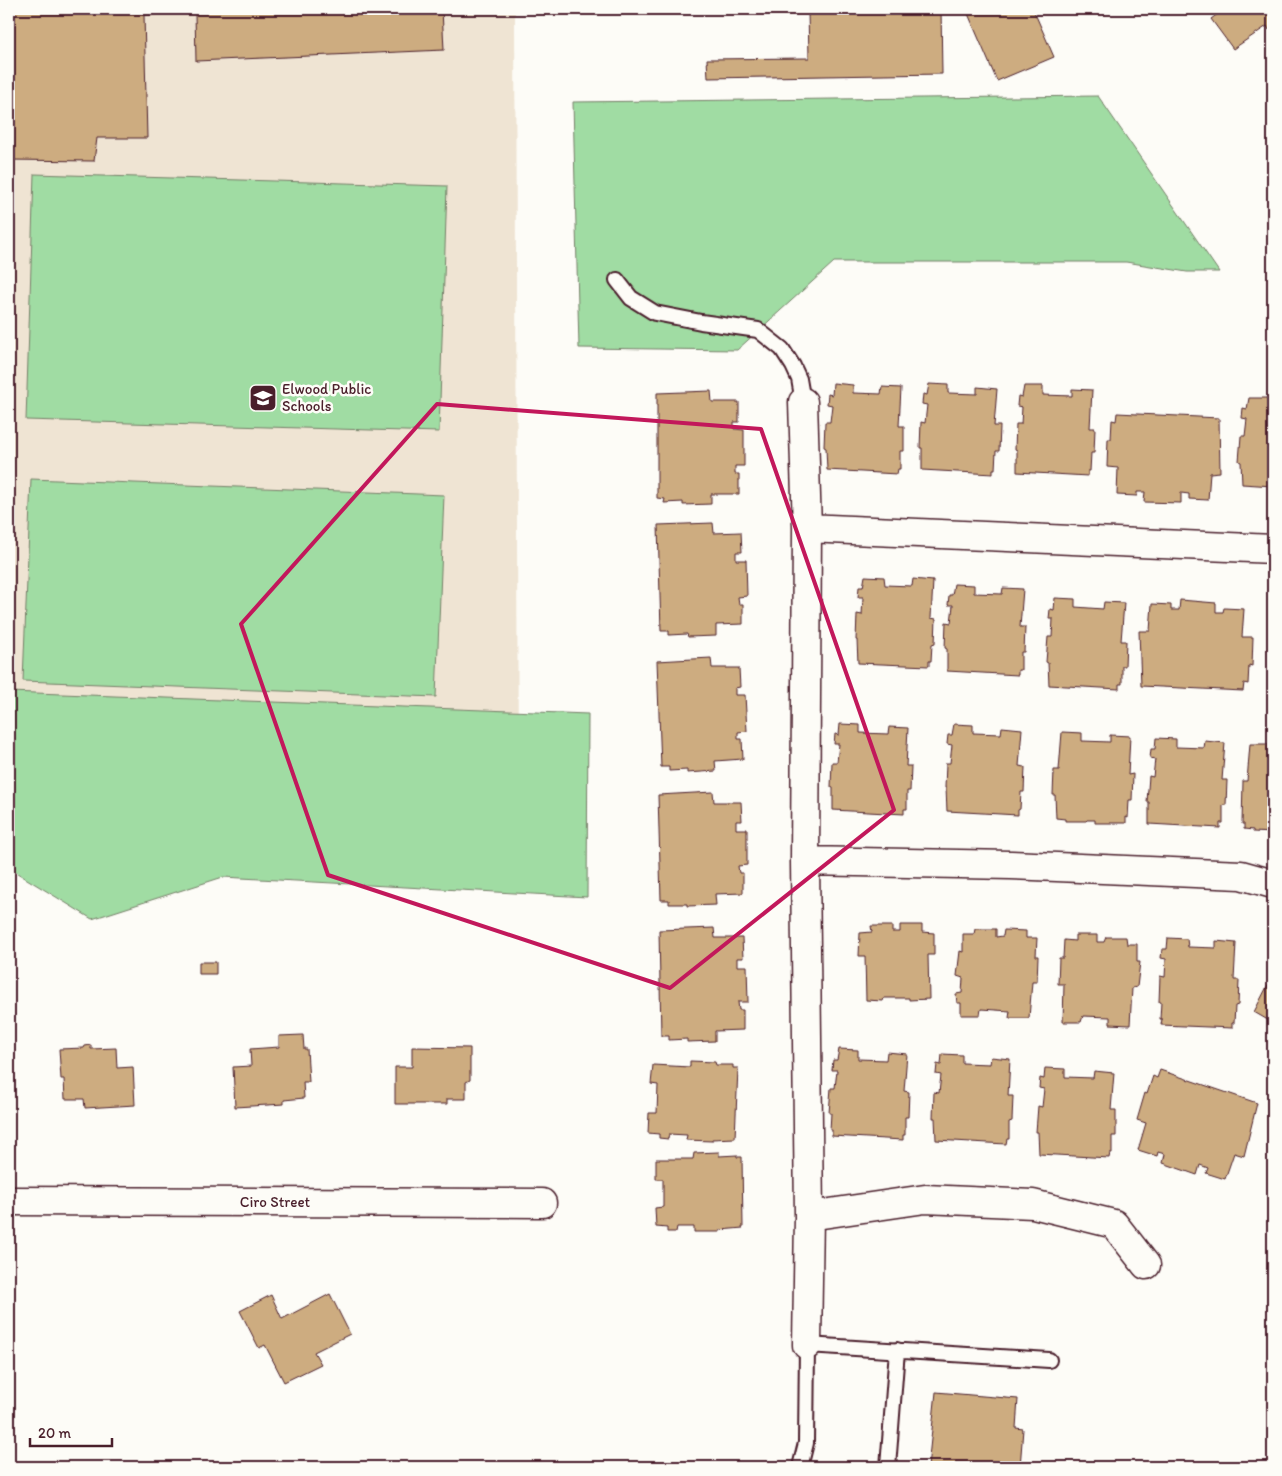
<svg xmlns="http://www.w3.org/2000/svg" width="1282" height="1476" font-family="Itim,sans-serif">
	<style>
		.built { fill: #efe4d3 }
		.green { fill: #a0dca3; stroke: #757e67 }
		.building { fill: #cdac80; stroke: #4a1f2b }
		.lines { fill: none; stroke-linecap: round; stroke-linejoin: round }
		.service-casing { stroke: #4a1f2b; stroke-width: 18 }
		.minor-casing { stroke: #4a1f2b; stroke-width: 31 }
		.service { stroke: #fdfcf7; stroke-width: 14 }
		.minor { stroke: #fdfcf7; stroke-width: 28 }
		.marked { fill: none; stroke: #c2185b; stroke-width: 4; stroke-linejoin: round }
		.labels { text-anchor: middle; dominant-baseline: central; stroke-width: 5; stroke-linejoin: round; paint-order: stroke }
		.poi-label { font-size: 15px; fill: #4a1f2b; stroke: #fdfcf7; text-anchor: start }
		.street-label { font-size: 15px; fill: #4a1f2b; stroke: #fdfcf7 }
	</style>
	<rect width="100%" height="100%" fill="#fdfcf7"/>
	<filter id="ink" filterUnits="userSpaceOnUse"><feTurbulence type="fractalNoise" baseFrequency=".02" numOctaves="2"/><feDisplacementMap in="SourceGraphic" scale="10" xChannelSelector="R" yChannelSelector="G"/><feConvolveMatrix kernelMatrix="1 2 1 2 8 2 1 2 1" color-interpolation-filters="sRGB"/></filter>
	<g filter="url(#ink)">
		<path class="built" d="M9 9H515L518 788 9 787Z"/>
		<path class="green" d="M1098 96 1219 272H1187L1126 262H834L737 350 579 348 573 102Z
			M34 174 447 186 439 432 26 420Z
			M31 479 444 495 436 697 23 681Z
			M9 692 588 714 587 897 223 877 92 919 9 868Z"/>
		<path class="building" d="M9 9H442L444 50 196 61 195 13 144 15 147 138H97L94 161 9 160Z
			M941 9 942 74 708 78 707 59 809 58 808 11Z
			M966 9H1033L1054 57 997 81Z
			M1217 9H1273V27L1269 30 1267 26 1233 49 1211 19 1219 13Z
			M833 383 853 385V393L881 394 882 387 901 388 899 426H904V451H900V469H898L897 474 827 470 826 448 824 447 825 422H830L832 405 827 404 828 394 832 395Z
			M929 384 948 385V393L977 394V387L997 389 994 426H1000L999 451H996L995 469H993V474L922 470V448H920L921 422 925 423 927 405 922 404 923 394 927 395Z
			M1024 386H1043V395L1072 396V389L1092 390 1090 428H1095L1094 453H1091L1090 471H1088V476L1017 472V450L1015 449 1016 424H1021L1022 407 1017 406 1018 396 1022 397Z
			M711 391 712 402H739V422H734V429L744 430V466H735V474H739V494H711V504L683 505V502L664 503 665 499 657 498V393Z
			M1249 398H1268V407H1273V486L1242 484 1241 462 1239 461 1241 436H1245L1247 419 1242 418 1243 408 1247 409Z
			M1117 413 1219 418 1220 472 1210 473 1208 500 1189 499V494L1181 493V503L1144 502 1145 492H1137V496L1117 495 1118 468 1107 467 1108 439H1111L1112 420 1116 421Z
			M713 523 714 533 741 532 742 552H736V560H746L747 596 738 597 739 604H743V624L716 625V636L688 637 687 634 669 635V631H661L658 525Z
			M865 576 884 577 885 585 912 586 913 579 933 581 931 618 936 619 935 643 932 644 931 661H929V666L858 663 857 640H856L857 614 862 615 863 597H858L859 587H863Z
			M954 584 974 585V593L1002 594 1003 588 1023 589 1020 627H1025L1024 652H1021V670H1018V675L947 671V649L945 648 946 622 951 623 953 605H948L949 595H952Z
			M1055 598 1075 599V607L1103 609 1104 602 1124 603 1121 641H1126L1125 666H1122V684H1119V689L1049 685 1048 663 1046 662 1048 637H1052L1053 619H1049L1050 609 1054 610Z
			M1180 600 1216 603V612H1223L1224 608 1244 609 1242 637H1253L1252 666 1249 665 1248 684 1244 683 1243 691 1141 686 1139 631H1150L1152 604 1171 605V610H1179Z
			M711 658 712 668H739L740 687 735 688V695H745L747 731 738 732V739H742L743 759 715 761 716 771 687 773V770L669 771V767H661L657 661Z
			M840 724 860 725V733L888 734 889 727 908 728 906 766H911L910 791H907V809H904V814L833 810V788L831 787 832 762H837L839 744H834L835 734 839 735Z
			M954 724 973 725V733L1001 734 1002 727 1022 729 1019 766 1025 767 1024 792H1021L1020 809 1018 810V815L947 811 946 788H945L946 763H950L952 745 947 744 948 735H952Z
			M1062 732 1082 733V741L1110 742V735L1130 736 1128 775 1133 774 1132 800H1129L1128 818 1126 817V823H1095V820H1087L1086 821H1065V819L1056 818 1055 795H1053L1054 770H1059Z
			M1156 738 1176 739V747L1204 748 1205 741 1225 743 1222 780H1227L1226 805H1223V823H1220V828L1149 824V802H1147L1149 776 1153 777 1155 759 1150 758 1151 749H1155Z
			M1250 744H1271L1270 752H1273V833L1253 832V830L1244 829V824H1242L1243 781H1247Z
			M713 792 714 802H741L742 821H736V829H747V865L738 866 739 873H743V893L715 894 716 905 687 906V904H669V900H661L658 795Z
			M900 925H922V932L934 933V955H928L929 999 909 1000V998H884L883 1001 866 1000 865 956H859L860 933 872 932 871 926H892V932H900Z
			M714 928 715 938H742L743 958H737V966H747L748 1002H738L739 1010H743V1030L715 1031V1041L687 1042V1039L669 1040V1036H661L659 930Z
			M975 929H996V937L1003 936 1004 930 1026 931V938H1037L1036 956H1038L1037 982H1032L1029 1018H1009L1010 1011 981 1009 980 1015H961V1003H957L956 994 962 993 963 978 957 976 960 951 963 952V934H974Z
			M1075 935H1097V942H1104L1106 937H1126L1127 944H1137V962H1140L1137 987 1132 988 1130 1025 1110 1024V1017L1083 1016 1081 1022H1063L1064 984H1058L1059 958H1063L1064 940 1075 941Z
			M1168 938 1187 939 1188 947 1216 948V941L1236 943 1234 980H1239L1238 1005 1235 1006 1234 1023H1232V1028L1161 1025 1162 1019H1160L1161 1002H1159L1160 976 1165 977 1166 959 1161 958 1162 949H1167Z
			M199 962H216V974H199Z
			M1273 975V1023L1254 1012Z
			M303 1035 304 1049H307L309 1082H303L304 1098 284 1100V1104L235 1107 233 1067 251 1066 250 1049 279 1047V1036Z
			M91 1045V1049L116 1048 117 1068 133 1067 135 1105 85 1108 84 1099H65L64 1079H61L59 1049 84 1048 85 1046Z
			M412 1047 470 1048V1080L466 1082V1099H447V1104H395V1067H412Z
			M839 1049 858 1050V1059L886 1060 887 1052 907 1054 904 1091 909 1092 908 1117H905V1135H903V1140L832 1136V1130H830L831 1113H829L831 1088H835L837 1070H832L833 1060H837Z
			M942 1054 962 1055V1063L990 1064 991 1057 1010 1059 1008 1096H1013L1012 1121 1009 1122V1139H1007L1006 1144 936 1140 935 1118H933L934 1092 939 1093 941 1075 936 1074 937 1064 941 1065Z
			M690 1061 715 1062 716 1065H733V1068H738L735 1138 712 1139V1141L686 1140 687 1135 669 1134 668 1139 659 1138V1134L648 1133 649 1113H657L658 1085 651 1084 653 1065 690 1067Z
			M1045 1068 1065 1069V1077L1093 1078 1094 1071 1114 1073 1111 1110H1116V1136H1112V1153H1110L1109 1158 1039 1154 1038 1132H1036L1038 1106 1042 1107 1044 1089 1039 1088 1040 1078 1044 1079Z
			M1160 1070 1257 1103 1244 1156 1234 1153 1225 1179 1206 1173 1208 1168 1200 1165 1197 1175 1163 1163 1165 1154 1158 1152 1157 1156 1138 1150 1146 1123 1137 1120 1145 1093 1147 1094 1153 1076 1157 1078Z
			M719 1152V1156L737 1155V1157H742L743 1228 720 1230V1232H694V1227H677L676 1232H667V1228L656 1227 655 1208 663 1207V1179H656V1159H693L694 1153Z
			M330 1294 350 1334 314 1352 321 1364 284 1382 265 1345 259 1348 240 1311 271 1295 282 1319Z
			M936 1392 1018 1399 1016 1428 1023 1429 1020 1467H928Z"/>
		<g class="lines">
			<defs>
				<path id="service" d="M617 280 631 298 655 313 701 322 758 330 782 349 793 366 799 379 803 402
					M800 1467 806 1443 807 1345 1049 1360
					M888 1467 897 1350"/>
				<path id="minor" d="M803 402 807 528 1273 549
					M807 528 805 861 809 1216 807 1345
					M805 861 1011 865 1241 875 1273 884
					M9 1201 542 1203
					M809 1216 925 1199 1033 1204 1114 1224 1146 1265"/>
			</defs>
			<use href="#service" class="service-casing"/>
			<use href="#minor" class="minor-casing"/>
			<use href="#service" class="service"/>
			<use href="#minor" class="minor"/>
		</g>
	</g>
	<path class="marked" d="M437 404 761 429 894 810 670 988 328 875 241 624Z"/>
	<defs>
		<symbol id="school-square" viewBox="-11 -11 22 22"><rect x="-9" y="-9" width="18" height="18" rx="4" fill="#4a1f2b" stroke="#fdfcf7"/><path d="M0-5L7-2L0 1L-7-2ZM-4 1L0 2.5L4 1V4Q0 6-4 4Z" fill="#fff"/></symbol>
	</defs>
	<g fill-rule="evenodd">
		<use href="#school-square" x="247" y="382" width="32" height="32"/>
	</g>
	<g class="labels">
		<g class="poi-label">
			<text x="282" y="389">Elwood Public<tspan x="282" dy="17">Schools</tspan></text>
		</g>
		<g class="street-label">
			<text x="275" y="1202">Ciro Street</text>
		</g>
	</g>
	<rect width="1282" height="1476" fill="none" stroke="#fdfcf7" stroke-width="30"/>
	<rect x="15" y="15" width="1252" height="1446" fill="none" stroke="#4a1f2b" stroke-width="2" filter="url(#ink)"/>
	<path d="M30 1438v8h82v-8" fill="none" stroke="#4a1f2b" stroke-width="2.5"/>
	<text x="38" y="1438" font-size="15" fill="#4a1f2b" stroke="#fdfcf7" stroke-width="4" paint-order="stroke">20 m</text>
</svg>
